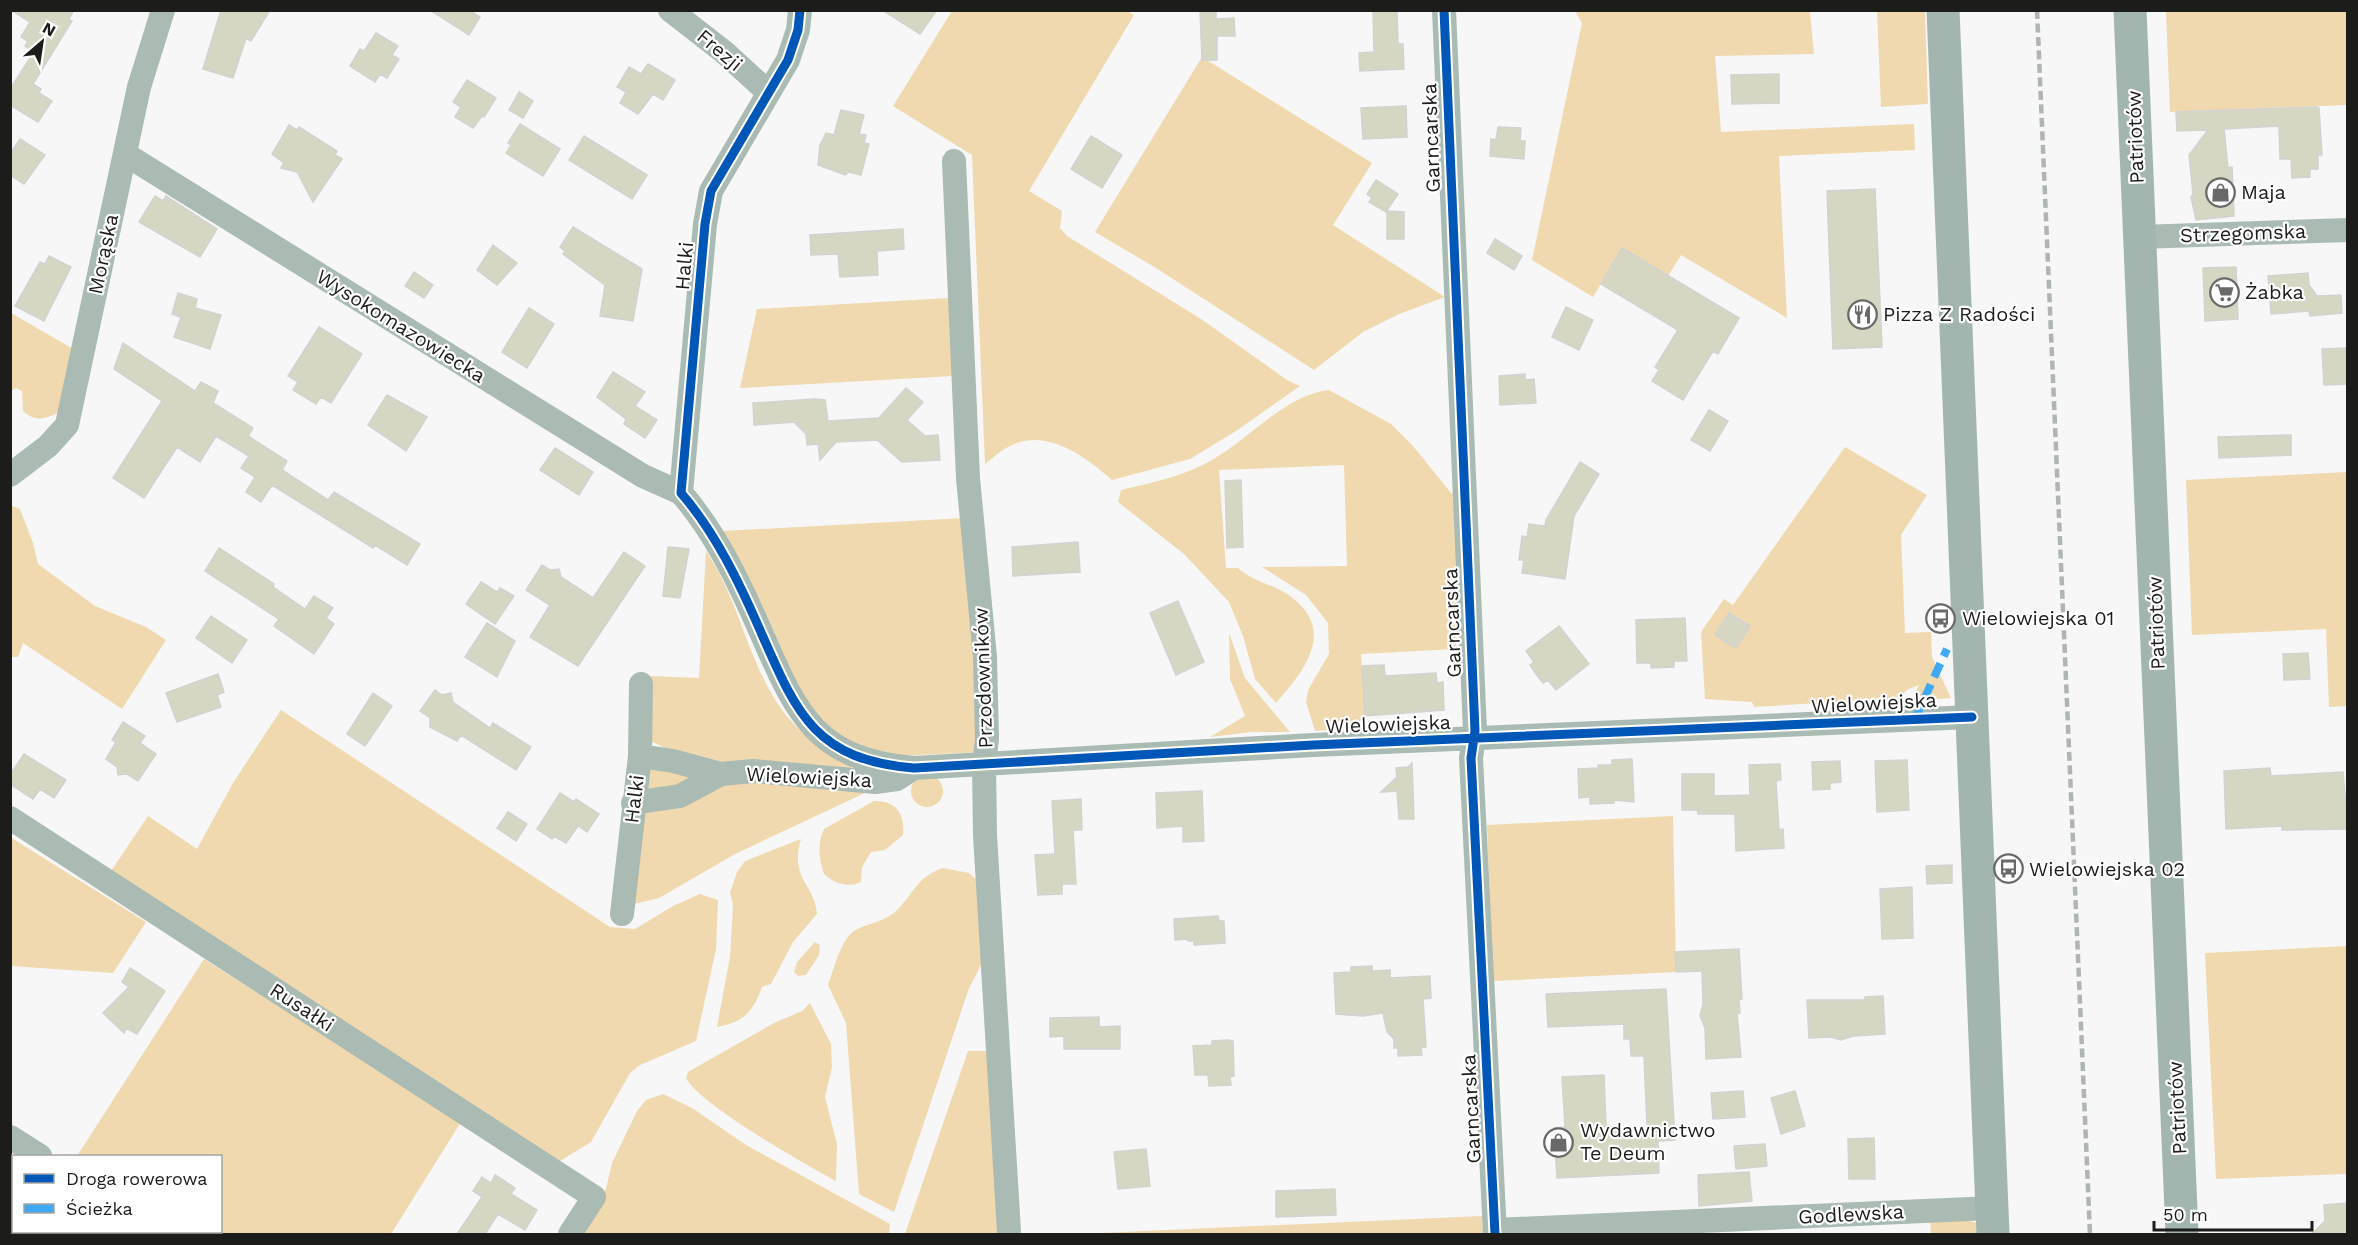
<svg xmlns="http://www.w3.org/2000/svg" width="2358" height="1245" font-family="'Work Sans',sans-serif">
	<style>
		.green { fill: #f0d9af }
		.building { fill: #d6d7c2; stroke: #d2d2d1; stroke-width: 1.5 }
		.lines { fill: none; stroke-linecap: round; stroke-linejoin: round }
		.minor { stroke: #a9bbb3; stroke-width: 24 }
		.secondary { stroke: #a2b6af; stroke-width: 33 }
		.rail { stroke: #afb6b2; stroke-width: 4.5; stroke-dasharray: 9 4.5; stroke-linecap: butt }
		.quiet { stroke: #3fa9f5; stroke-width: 8; stroke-dasharray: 15 8; stroke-linecap: butt }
		.cycleway-casing { stroke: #fff; stroke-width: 13 }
		.cycleway { stroke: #0057b8; stroke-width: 9 }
		.labels { text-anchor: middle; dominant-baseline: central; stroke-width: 4.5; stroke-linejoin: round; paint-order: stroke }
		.street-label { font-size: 20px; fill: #1c1c1b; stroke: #fff }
		.poi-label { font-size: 20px; fill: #1c1c1b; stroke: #fff; text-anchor: start }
	</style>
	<rect width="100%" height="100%" fill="#f6f7f6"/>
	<path class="green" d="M1126 10 1134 15 1029 191 1062 211 1060 228 1067 236 1201 319 1287 380 1300 386 1236 431 1190 459 1112 480C1086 457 1045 426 1008 447 1000 451 993 458 985 464L972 155 893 106 952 11Z
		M1575 11H1834L1810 12 1814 54 1715 56 1721 132 1914 124 1915 150 1779 156 1787 318 1681 255 1668 276 1622 248 1593 297 1532 260 1582 23Z
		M1877 11H1925L1928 104 1881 107Z
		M2166 11H2347V105L2170 112Z
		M1202 57 1372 163 1333 225 1445 297 1399 314 1363 332 1314 370 1156 268 1095 232Z
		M949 298 953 376 740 388 757 309Z
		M11 313 75 350 62 410C48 419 36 423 23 411L22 391 16 388 11 391Z
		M1329 390 1391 424 1413 446 1451 493 1458 495 1456 649 1361 654 1366 728 1315 731 1306 702 1308 690 1329 654 1328 623 1306 595 1262 567 1347 566 1344 465 1219 470 1226 568H1238C1252 581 1271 584 1287 594 1338 628 1306 669 1276 703L1255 679 1243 636 1229 602 1184 554 1118 502 1121 490C1155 482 1190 475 1220 455 1255 433 1287 395 1329 390Z
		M1845 447 1927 495 1901 535 1905 633 1931 632 1932 657 1951 698 1912 701 1919 685 1907 690 1898 698 1754 707 1752 702 1705 699 1701 632 1724 599 1733 605Z
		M2347 472V706L2329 707 2326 629 2192 635 2186 480Z
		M10 505 20 509 33 543 38 564 95 606 146 627 166 640 122 709 23 643 18 657H11Z
		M964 518 980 752 880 757 821 725 800 700 723 531Z
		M706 551C746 609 751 693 809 738 826 751 868 763 889 771L799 765C774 758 749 765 723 764 702 764 665 749 647 739L650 676 699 678Z
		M1229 633 1245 678 1290 732H1251L1210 737 1245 716 1230 679Z
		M281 710 610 927 635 929 673 906 700 894 718 900 716 949 696 1041 640 1065 630 1073 591 1142 560 1161 111 871 148 816 197 849 233 783Z
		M652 767 708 776 648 795 641 776Z
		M911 791a16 16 0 1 1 32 0a16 16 0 1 1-32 0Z
		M744 778 867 792 735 854 659 898 630 905 638 814Z
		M874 801C896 801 905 813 903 835L885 850 871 852 862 867 861 882C848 888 835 884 824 874 819 859 817 844 824 829Z
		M1673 816 1676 972 1493 981 1487 825Z
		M10 837 146 922 113 973 11 966Z
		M801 839C789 879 815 884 817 914L793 942 771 984 762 987C753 1012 744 1022 717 1027L730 957 733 905 730 893 737 872 745 861Z
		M943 868 969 873 981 884 987 954 969 988 894 1212 859 1194 846 1023 828 985C834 969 840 941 854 931 867 923 885 922 896 911 915 893 916 877 943 868Z
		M815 942 820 945 819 955 806 975 798 976 794 972 797 962Z
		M2347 946V1174L2216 1179 2205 953Z
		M204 959 461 1122 391 1234H198L193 1232H220V1156H77Z
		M810 1003 831 1044 832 1067 825 1097 837 1144 836 1181C805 1164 700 1105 686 1078L688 1072 774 1023 802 1011Z
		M968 1051H993L1001 1234H905Z
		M663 1094 692 1108 746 1145 890 1224 889 1234H577L606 1189 612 1163 637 1111 646 1100Z
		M1482 1216 1483 1234H1078Z
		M1953 1217 1977 1223V1234H1931L1930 1218Z"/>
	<path class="building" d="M11 10H74L69 19 72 21 33 84 41 89 39 93 52 101 38 122 10 105V89L34 52 25 46 28 41 21 37 30 22Z
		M221 10H270L251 41 246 38 233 78 203 69Z
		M430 10H469L480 17 469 35Z
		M882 10H937L920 34Z
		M1200 10H1216V19L1234 18 1235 36H1217V60H1202Z
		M1373 10H1397L1398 44H1403L1404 69 1360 71 1359 53 1374 52Z
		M376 33 398 46 392 55 399 59 387 78 380 74 375 82 350 66 360 49 364 51Z
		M648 64 675 80 663 100 653 94 638 114 620 103 626 92 617 87 629 67 641 74Z
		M1779 74V103L1732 104 1731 75Z
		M467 80 496 98 484 117 482 116 473 128 455 117 461 107 453 102Z
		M519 92 533 101 523 118 509 110Z
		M1406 106 1407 137 1363 139 1361 108Z
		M2316 107 2319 108 2322 155H2318V169H2310V177L2292 178 2291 159H2280L2279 126 2224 129 2228 168 2232 167 2234 216 2196 220 2191 197 2193 194 2189 155 2208 130 2177 131 2176 112Z
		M841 110 864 115 859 134 866 135 864 143 869 144 861 175 849 172 845 175 818 165 820 145 826 133 834 135Z
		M520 124 560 149 543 176 506 153 511 145 508 143Z
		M289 125 297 130 299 127 337 151 335 155 342 159 313 202 297 172 281 168 284 163 272 154Z
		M1498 127 1521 128 1520 141H1525L1524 159 1490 156 1491 139 1496 140Z
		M584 136 647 175 632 199 569 160Z
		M1091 136 1122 155 1102 188 1071 169Z
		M20 139 45 155 24 184 10 175V154Z
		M1376 180 1398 194 1386 212 1369 202 1372 198 1367 194Z
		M1875 189 1882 347 1833 349 1827 191Z
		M155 196 163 201 166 196 217 229 200 257 139 222Z
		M1387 211 1404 212V239H1387Z
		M573 227 642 269 633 321 600 316 605 285 563 254 565 251 560 247Z
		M903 229 904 249 877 251 878 275 840 277 838 254 811 255 810 235Z
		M1495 239 1522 256 1514 270 1487 253Z
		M493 245 517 263 497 285 477 270Z
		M1622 248 1739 318 1718 354 1713 351 1683 400 1652 381 1659 370 1655 367 1678 330 1601 284Z
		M49 256 71 267 44 321 15 306 40 262 45 264Z
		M2236 267 2238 319 2205 321 2203 268Z
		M414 272 433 285 424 298 405 286Z
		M2308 273 2309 285 2317 296 2341 295 2342 313 2310 316 2309 311 2271 314 2268 276Z
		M178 293 197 299 195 308 221 315 210 349 174 337 181 317 172 314Z
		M1566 307 1593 320 1579 350 1552 337Z
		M529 308 554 324 527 368 502 352Z
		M319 327 362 354 331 403 321 397 316 404 293 390 298 382 288 376Z
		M123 343 195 391 201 382 218 391 213 403 253 428 248 436 287 461 282 470 328 500 334 492 420 544 407 565 375 545 373 548 272 485 261 502 246 492 255 477 241 468 249 456 216 436 200 462 177 447 144 498 113 478 162 401 114 369Z
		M2348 348V384L2324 385 2322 349Z
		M613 372 645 392 635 406 657 420 645 438 624 424 626 419 597 397Z
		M1525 374V380L1534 379 1536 403 1500 405 1499 376Z
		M906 388 923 402 907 420 925 436 938 435 940 460 902 462 877 440 836 442 820 460 818 444 807 445 806 434 794 422 754 425 753 403 815 399 825 400 828 421 879 418Z
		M387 395 427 417 406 451 368 425Z
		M1709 410 1728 421 1710 451 1691 440Z
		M2291 435V455L2219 458 2218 437Z
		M555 448 593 472 579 495 540 470Z
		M1580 462 1599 474 1574 516 1565 579 1522 573 1524 560H1519L1522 536 1527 537 1529 524 1545 526 1546 520Z
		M1241 480 1243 547 1227 548 1225 481Z
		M1078 542 1080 572 1013 576 1012 547Z
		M668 547 689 549 680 598 663 596Z
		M219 548 274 584 273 587 305 609 314 596 333 608 326 618 334 624 314 654 274 626 279 619 205 571Z
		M624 552 645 566 578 666 530 637 550 605 526 590 542 565 550 570 559 569 561 577 593 598Z
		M481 582 497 592 500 588 514 596 495 624 466 604Z
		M1178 601 1204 662 1176 675 1150 613Z
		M1729 613 1750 626 1736 648 1715 635Z
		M211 616 247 640 232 663 196 638Z
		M1685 618 1687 661H1674V667L1651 668V663H1637L1636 620Z
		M487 623 515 641 497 677 465 657Z
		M1559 626 1589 664 1556 690 1548 680 1543 683 1536 674 1530 665 1534 662 1526 651Z
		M2308 653 2310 679 2284 680 2283 654Z
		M1384 665 1385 676 1436 673 1437 683 1443 682 1444 710 1365 716 1362 666Z
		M218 674 224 692 217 695 221 707 177 722 166 693Z
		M435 690 442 695 451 693 453 702 490 728 493 723 531 747 516 770 461 735 457 741 430 727V718L420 711Z
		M373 693 392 706 365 746 347 734Z
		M123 722 145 736 140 743 156 754 138 781 127 774 118 775 117 767 106 759 116 742 112 740Z
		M24 754 66 780 54 798 40 789 33 799 10 784V775Z
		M1632 759 1634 802 1614 800V803L1590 804V797L1579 798 1578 769 1599 768 1598 765H1612V760Z
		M1907 760 1909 810 1877 812 1875 761Z
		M1840 761 1841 782 1830 783V789L1813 790 1812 762Z
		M1412 763 1414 819H1399L1397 791 1381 792 1397 777 1396 768 1408 767Z
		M1780 764 1781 780 1776 781 1779 830 1783 829 1784 848 1736 851 1735 814H1698L1697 810H1682V774H1714V796L1750 795 1749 765Z
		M2270 768 2271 776 2343 772 2348 829 2282 830V826L2226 829 2224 771Z
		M1202 791 1204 841 1183 842V826L1157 828 1156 793Z
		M560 793 574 802 576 799 599 814 587 832 578 826 566 843 554 836 552 839 537 829Z
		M1081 799 1082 830H1073L1076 884H1062V894L1038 895 1035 855 1055 854 1052 801Z
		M508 812 527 824 516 841 497 828Z
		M1952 865V883L1927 884 1926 866Z
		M1912 887 1913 938 1882 939 1880 889Z
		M1218 916 1219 921H1224L1225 943 1194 945V941H1188V939L1175 940 1174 919Z
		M1739 949 1742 999H1739L1740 1013 1737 1014 1741 1057 1706 1059 1705 1028 1700 1016 1703 1004 1702 971 1676 972 1675 952Z
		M1372 966V971L1390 970V978L1430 976 1431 998 1423 999 1426 1047H1421L1422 1055 1398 1056V1048H1394V1039L1387 1032 1383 1013 1363 1016 1336 1014 1334 973 1351 972V967Z
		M130 968 165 991 137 1034 126 1028 124 1033 103 1013 129 987 122 982Z
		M1666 989 1675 1140 1658 1141 1659 1173 1557 1178 1554 1128 1565 1127 1562 1077 1604 1075 1606 1125H1609V1129L1647 1127 1644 1056H1631L1630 1039H1624V1024L1548 1027 1546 994Z
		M1883 996 1885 1034 1853 1036 1841 1040 1831 1037 1809 1038 1807 1000H1865V997Z
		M1099 1017V1027L1120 1026V1049H1064V1036L1050 1037V1018Z
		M1228 1040 1233 1041 1234 1076 1230 1077 1231 1085 1209 1086 1208 1075H1195L1193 1046 1212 1045V1041Z
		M1743 1091 1745 1117 1713 1119 1711 1093Z
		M1795 1091 1805 1126 1781 1134 1771 1098Z
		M1874 1138 1875 1179H1849L1848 1139Z
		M1765 1144 1767 1166 1736 1169 1734 1146Z
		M1146 1149 1150 1186 1118 1189 1114 1152Z
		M1749 1172 1752 1201 1699 1206 1698 1175Z
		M495 1175 515 1188 511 1194 537 1210 525 1230 498 1214 485 1234H457L482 1197 473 1191 482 1177 491 1183Z
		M1335 1189 1336 1215 1276 1217V1191Z
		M2348 1203V1234H2312L2325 1221 2324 1205Z"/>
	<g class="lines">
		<path class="minor" d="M670 10 724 52 768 92
			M800 10 798 30 788 60 711 191 705 224 681 493C715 532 739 582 760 630 796 712 814 760 914 768L1313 745 1972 717
			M1444 10 1475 731 1471 758 1495 1234
			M125 154 643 476 681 493
			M954 161 968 478 985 657 987 739 984 764 985 835 1009 1232
			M2139 237 2348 230
			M10 475 48 446 67 425 139 87 163 10
			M640 756 673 761 721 774 753 771 875 782 897 779 911 770
			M633 803 680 796 721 774
			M10 818 594 1197 570 1234
			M622 914 640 756 641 684
			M10 1137 40 1156
			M1495 1230 1992 1208
			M155 1232 160 1234"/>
		<path class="secondary" d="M1943 10 1993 1234
			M2130 10 2182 1234"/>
		<path class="rail" d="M2037 10 2090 1234"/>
		<path class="quiet" d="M1915 719 1947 649"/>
		<defs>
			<path id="cycleway" d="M800 10 798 30 788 60 711 191 705 224 681 493C715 532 739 582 760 630 796 712 814 760 914 768L1313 745 1972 717
				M1444 10 1475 731 1471 758 1495 1234"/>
		</defs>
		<use href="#cycleway" class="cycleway-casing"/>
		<use href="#cycleway" class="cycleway"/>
	</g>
	<defs>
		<symbol id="shop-ring" viewBox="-11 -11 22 22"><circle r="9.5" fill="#fff" stroke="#686968" stroke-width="1.5"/><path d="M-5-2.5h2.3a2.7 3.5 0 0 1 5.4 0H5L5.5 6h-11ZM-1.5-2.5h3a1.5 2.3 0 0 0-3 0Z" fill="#686968"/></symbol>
		<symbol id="supermarket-ring" viewBox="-11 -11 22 22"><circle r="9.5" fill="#fff" stroke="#686968" stroke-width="1.5"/><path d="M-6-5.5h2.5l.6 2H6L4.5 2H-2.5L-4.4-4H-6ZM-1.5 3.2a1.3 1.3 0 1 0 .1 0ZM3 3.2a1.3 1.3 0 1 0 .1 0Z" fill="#686968"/></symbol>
		<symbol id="restaurant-ring" viewBox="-11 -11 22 22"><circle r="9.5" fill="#fff" stroke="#686968" stroke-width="1.5"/><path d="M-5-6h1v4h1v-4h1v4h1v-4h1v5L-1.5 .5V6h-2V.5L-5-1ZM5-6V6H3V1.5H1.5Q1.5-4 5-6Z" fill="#686968"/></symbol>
		<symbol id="bus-ring" viewBox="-11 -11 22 22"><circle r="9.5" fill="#fff" stroke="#686968" stroke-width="1.5"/><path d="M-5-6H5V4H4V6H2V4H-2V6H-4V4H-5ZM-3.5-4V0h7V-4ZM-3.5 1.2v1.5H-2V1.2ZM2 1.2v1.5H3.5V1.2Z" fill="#686968"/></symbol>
	</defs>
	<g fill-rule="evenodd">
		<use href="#shop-ring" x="2204" y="176" width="33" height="33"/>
		<use href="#supermarket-ring" x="2208" y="276" width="33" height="33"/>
		<use href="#restaurant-ring" x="1846" y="298" width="33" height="33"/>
		<use href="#bus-ring" x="1924" y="602" width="33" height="33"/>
		<use href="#bus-ring" x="1992" y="852" width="33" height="33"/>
		<use href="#shop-ring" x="1542" y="1126" width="33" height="33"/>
	</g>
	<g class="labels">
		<g class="street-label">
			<text transform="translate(720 50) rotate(40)">Frezji</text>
			<text transform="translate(2135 137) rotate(-92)">Patriotów</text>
			<text transform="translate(1431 138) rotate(-92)">Garncarska</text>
			<text transform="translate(2243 233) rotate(-2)">Strzegomska</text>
			<text transform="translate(103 254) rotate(-78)">Morąska</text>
			<text transform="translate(684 266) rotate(-85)">Halki</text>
			<text transform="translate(401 326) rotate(32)">Wysokomazowiecka</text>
			<text transform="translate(1452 623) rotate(-92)">Garncarska</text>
			<text transform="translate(2156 623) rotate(-92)">Patriotów</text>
			<text transform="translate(983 678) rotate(-92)">Przodowników</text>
			<text transform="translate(1874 703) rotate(-3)">Wielowiejska</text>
			<text transform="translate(1388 724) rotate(-2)">Wielowiejska</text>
			<text transform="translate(809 777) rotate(3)">Wielowiejska</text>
			<text transform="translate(634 799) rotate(-83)">Halki</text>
			<text transform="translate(302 1007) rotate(33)">Rusałki</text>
			<text transform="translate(2177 1108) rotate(-93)">Patriotów</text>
			<text transform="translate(1471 1109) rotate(-93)">Garncarska</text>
			<text transform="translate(1851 1214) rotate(-3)">Godlewska</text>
		</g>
		<g class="poi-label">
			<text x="2241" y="192">Maja</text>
			<text x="2245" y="292">Żabka</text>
			<text x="1883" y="314">Pizza Z Radości</text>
			<text x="1962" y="618">Wielowiejska 01</text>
			<text x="2029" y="869">Wielowiejska 02</text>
			<text x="1580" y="1130">Wydawnictwo<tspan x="1580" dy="23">Te Deum</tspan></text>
		</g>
	</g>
	<rect width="2358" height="1245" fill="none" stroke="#1c1c1b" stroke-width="24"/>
	<rect x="12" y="1155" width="210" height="78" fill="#ffffff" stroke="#a4a4a4" stroke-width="1.5"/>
	<rect x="24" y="1174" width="30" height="9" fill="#0057b8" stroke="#a4a4a4" stroke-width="1.5"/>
	<text x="66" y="1185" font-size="18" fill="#1c1c1b">Droga rowerowa</text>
	<rect x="24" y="1204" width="30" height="9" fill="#3fa9f5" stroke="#a4a4a4" stroke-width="1.5"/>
	<text x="66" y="1215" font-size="18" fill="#1c1c1b">Ścieżka</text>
	<g transform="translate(42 42) rotate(29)" stroke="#ffffff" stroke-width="4.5" paint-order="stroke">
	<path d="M0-4.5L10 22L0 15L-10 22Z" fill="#1c1c1b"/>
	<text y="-9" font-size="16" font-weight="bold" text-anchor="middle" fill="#1c1c1b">N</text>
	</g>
	<path d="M2154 1221v9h158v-9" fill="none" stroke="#1c1c1b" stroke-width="3"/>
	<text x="2163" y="1221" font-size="18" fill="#1c1c1b" stroke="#ffffff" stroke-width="4.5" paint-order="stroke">50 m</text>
</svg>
